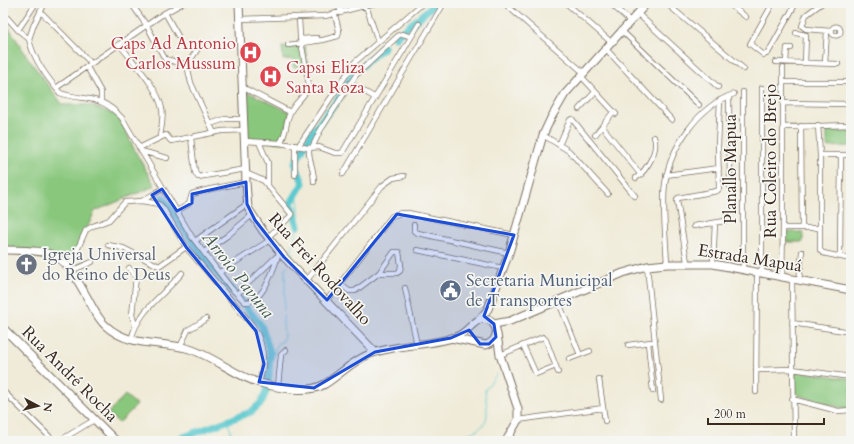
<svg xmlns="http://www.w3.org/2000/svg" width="854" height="444" font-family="Cardo,serif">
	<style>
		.green { fill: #89c77d; stroke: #62784e }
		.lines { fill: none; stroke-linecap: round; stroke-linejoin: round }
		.stream { stroke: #5bc9cf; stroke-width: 1 }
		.river { stroke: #5bc9cf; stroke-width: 7 }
		.street-casing { stroke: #7a6e5f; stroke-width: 6 }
		.secondary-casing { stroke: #7a6e5f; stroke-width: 9 }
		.street { stroke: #fff; stroke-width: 4.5 }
		.secondary { stroke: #fff; stroke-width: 7 }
		.marked { fill: #1d4ed8; fill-opacity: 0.2; stroke: #1d4ed8; stroke-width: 3; stroke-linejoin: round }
		.labels { text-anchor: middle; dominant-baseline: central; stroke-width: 3.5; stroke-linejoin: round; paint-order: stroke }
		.health-label { font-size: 17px; fill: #be3a42; stroke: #f6f6f2; text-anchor: end }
		.street-label { font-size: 17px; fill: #3b2a1e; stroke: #f6f6f2 }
		.worship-label { font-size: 17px; fill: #5b616d; stroke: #f6f6f2; text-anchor: start }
		.service-label { font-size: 17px; fill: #4e5e75; stroke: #f6f6f2; text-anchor: start }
		.water-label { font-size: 18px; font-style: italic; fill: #455a53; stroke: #f6f6f2 }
	</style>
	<rect width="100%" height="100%" fill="#f6f6f2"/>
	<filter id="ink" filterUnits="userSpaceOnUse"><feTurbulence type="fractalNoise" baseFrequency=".025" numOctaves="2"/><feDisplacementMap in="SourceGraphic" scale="8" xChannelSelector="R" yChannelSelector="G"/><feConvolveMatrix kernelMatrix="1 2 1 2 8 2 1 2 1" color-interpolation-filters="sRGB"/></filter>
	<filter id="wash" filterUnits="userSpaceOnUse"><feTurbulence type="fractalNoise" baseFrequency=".012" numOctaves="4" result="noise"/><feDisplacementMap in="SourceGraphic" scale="16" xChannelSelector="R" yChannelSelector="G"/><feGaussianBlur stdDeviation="0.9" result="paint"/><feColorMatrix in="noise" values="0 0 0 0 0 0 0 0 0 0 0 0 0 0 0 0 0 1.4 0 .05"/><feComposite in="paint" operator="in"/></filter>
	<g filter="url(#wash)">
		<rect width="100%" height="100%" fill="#f0ebd8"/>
		<path class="green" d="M3 18 28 58 63 105H89L119 116 135 151 155 186 95 211 70 264 3 251Z
			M282 47H305L308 67H293L292 59 283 60Z
			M245 91 290 112 283 143 247 140Z
			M827 131H851L850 146 827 147Z
			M787 232H803V242H787Z
			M797 371 851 379V406L847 408H842L798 395 795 392V374Z
			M125 395 137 405 119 423 108 413Z"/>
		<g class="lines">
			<path class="stream" d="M292 260C293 254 291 249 293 243 298 227 302 213 297 196
				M271 365 277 344 283 341C285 334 283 329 283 322 284 304 286 287 285 268L287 265
				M227 421 231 431 229 438 231 441
				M455 441 459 439 461 436C492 427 488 419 485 390L497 374"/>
			<path class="river" d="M395 38 436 3
				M163 198 202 255 261 325 270 352 269 376 266 392 261 403 251 412 181 438 178 441
				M298 226 291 203 303 183 295 163 313 131 337 101 352 74 384 47"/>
		</g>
	</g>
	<g filter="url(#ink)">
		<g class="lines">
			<defs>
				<path id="street" d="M131 3 147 26 165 59 187 65 191 83 214 133
					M338 3 341 13
					M504 3 584 73
					M566 3 611 42
					M610 3 630 21
					M666 3 744 69
					M728 3 746 17
					M773 3 750 44 764 55 768 53 796 3
					M822 3 806 15 802 26 806 29 831 31
					M366 6 378 41
					M40 11 91 63
					M3 13 18 30 29 39
					M165 13 178 36
					M637 13 718 87
					M240 19 325 16 375 3
					M831.5 31a4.5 4.5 0 1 1 9 0a4.5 4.5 0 1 1-9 0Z
					M18 30 36 3
					M621 30 699 105
					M796 33 806 35 805 63
					M29 39C33 59 47 77 60 93 87 102 99 93 122 118L192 237 231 288 245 302C264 303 275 266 279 252
					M29 39 34 24 45 3
					M300 39 317 38
					M119 44C133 62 158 87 162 109 164 118 161 128 160 137
					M288 45 323 40 338 36 339 31 335 15
					M606 49 672 120
					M776 62 838 64
					M786 62 787 48H791
					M825 63 827 31
					M187 65 197 50
					M87 67 101 92V102
					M581 76 616 114
					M783 82H851
					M350 83 374 97
					M56 88 163 14 183 3
					M244 88 290 112
					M762 88V274
					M729 96 730 186
					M783 103 851 104
					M579 109 595 92
					M210 124 225 119H244
					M818 125 820 155V250L823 253 851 259
					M602 126 641 175
					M801 126 802 228
					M783 127 851 125
					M543 135 569 151 608 194
					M595 135 614 111
					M191 138 195 172 198 177 246 169
					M245 141 280 143 308 148 319 147 335 153H342L419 24
					M259 142 268 163V185
					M280 143C287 134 285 123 290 113 294 102 306 97 309 85L300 36 299 18
					M295 145V175
					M299 145 355 62 423 3
					M559 145 570 120 572 119 635 196
					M139 148 166 135 171 141 222 131 245 130
					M309 148C308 160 314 167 314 182
					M312 148 320 131 356 75 399 35 403 34 411 37
					M141 151 167 158
					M820 155H851
					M246 173 264 181 292 215 268 237
					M343 174 444 3
					M666 175 719 168
					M636 178C647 170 659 150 654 137
					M142 201 159 204 163 208 186 247 253 326C264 344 266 363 259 382
					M177 211 189 204 192 194 206 190 246 182
					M414 225V231L418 233 509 253
					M694 226 725 221
					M783 228H820
					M195 241 247 204
					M108 245 123 248 159 266 186 247
					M417 250 503 268
					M204 252 227 236 252 215
					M840 256 841 155
					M687 262 677 200 678 198 717 191 719 189 718 146 720 100
					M667 264C666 241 662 206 665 184 670 148 698 106 734 94
					M713 264 715 223
					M70 266 86 230 93 226 109 220 125 202 142 201 162 189
					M647 266 661 400
					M129 268 136 277 132 315 135 325
					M73 270 92 262
					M743 270V92
					M220 272 270 240
					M782 278 783 228V68
					M307 280 382 186 393 178 404 176
					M792 280 794 441
					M799 281 802 252
					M340 284 349 291H355L379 273 394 252H399L401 265 400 271 397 273H379
					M405 288 417 345
					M237 294 276 257
					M327 300 392 216 401 213H408L514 235
					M558 300 580 355
					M792 323 851 332
					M131 340C138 310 163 296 182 273
					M648 343 653 391
					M523 345 536 374 556 366
					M628 345 651 342
					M180 347 188 330 206 319
					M500 355 543 337 546 340 558 372
					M569 359 590 351
					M756 370 792 369 851 377
					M599 379 605 421
					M278 386 281 355 286 350
					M3 391 54 441
					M756 392 757 277
					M792 399 838 411 851 410
					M518 420 603 408
					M59 441 94 420"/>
				<path id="secondary" d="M239 3 246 182 248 208 263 231 284 257 375 352
					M3 250C58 251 61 250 88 299 93 308 98 319 106 326 129 347 159 341 186 348 213 355 234 376 260 383 278 388 308 394 325 384 341 374 353 360 370 354 397 344 429 346 456 337 466 333 471 324 480 319L489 320C500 327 498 341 486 345L451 338
					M480 319 488 309 509 253 543 135 551 118 565 94 647 3
					M494 324 510 321 623 273 647 266 667 264H713L851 290
					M3 328 116 441
					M497 334 500 355 518 409V420L506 441"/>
			</defs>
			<use href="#street" class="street-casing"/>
			<use href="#secondary" class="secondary-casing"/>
			<use href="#street" class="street"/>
			<use href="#secondary" class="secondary"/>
		</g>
	</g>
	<path class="marked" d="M246 182 247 204 255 220 284 257 327 300 397 214 514 235 484 316 494 324 496 337 489 344H480L469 330 451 338 375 352 314 388 259 382 264 364 256 331 186 247 152 195 162 189 177 211 192 203V194Z"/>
	<defs>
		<symbol id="hospital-disc" viewBox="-11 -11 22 22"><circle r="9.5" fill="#e0444e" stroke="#f6f6f2"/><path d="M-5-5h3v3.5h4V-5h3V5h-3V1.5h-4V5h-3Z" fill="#fff"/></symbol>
		<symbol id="church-disc" viewBox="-11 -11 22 22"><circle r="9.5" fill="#6b7280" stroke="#f6f6f2"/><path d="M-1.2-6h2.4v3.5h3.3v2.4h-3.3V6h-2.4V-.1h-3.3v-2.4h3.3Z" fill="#fff"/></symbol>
		<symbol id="civic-disc" viewBox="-11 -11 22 22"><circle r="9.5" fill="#5c6f8a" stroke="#f6f6f2"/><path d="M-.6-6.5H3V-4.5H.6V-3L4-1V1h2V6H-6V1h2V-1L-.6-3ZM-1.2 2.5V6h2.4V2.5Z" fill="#fff"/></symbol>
	</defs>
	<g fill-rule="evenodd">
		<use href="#hospital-disc" x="238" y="40" width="25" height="25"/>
		<use href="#hospital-disc" x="258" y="64" width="25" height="25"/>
		<use href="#church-disc" x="14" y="252" width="25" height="25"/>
		<use href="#civic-disc" x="438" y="278" width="25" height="25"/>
	</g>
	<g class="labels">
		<g class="health-label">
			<text x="236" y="43">Caps Ad Antonio<tspan x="236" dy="20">Carlos Mussum</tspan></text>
			<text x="286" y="67" text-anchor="start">Capsi Eliza<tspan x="286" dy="20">Santa Roza</tspan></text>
		</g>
		<g class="street-label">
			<text transform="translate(770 161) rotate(-90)">Rua Coleiro do Brejo</text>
			<text transform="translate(730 169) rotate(-90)">Planallo Mapua</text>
			<text transform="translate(750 258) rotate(9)">Estrada Mapuá</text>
			<text transform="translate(320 269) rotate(48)">Rua Frei Rodovalho</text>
			<text transform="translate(70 374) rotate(45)">Rua André Rocha</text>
		</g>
		<g class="worship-label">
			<text x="42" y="254">Igreja Universal<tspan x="42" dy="20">do Reino de Deus</tspan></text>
		</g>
		<g class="service-label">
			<text x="466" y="280">Secretaria Municipal<tspan x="466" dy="20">de Transportes</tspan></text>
		</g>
		<g class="water-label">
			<text transform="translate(238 275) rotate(52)">Arroio Pavuna</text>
		</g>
	</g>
	<rect width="854" height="444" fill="none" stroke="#f6f6f2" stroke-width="16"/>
	<g transform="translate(38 406) rotate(97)" stroke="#f6f6f2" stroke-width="3" paint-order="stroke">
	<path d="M0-3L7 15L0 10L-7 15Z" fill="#3b2a1e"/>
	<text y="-6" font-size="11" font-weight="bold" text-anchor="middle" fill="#3b2a1e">N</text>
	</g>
	<path d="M708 418v6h116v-6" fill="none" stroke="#3b2a1e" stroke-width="2"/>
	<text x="714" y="418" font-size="12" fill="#3b2a1e" stroke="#f6f6f2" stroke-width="3" paint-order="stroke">200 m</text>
</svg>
